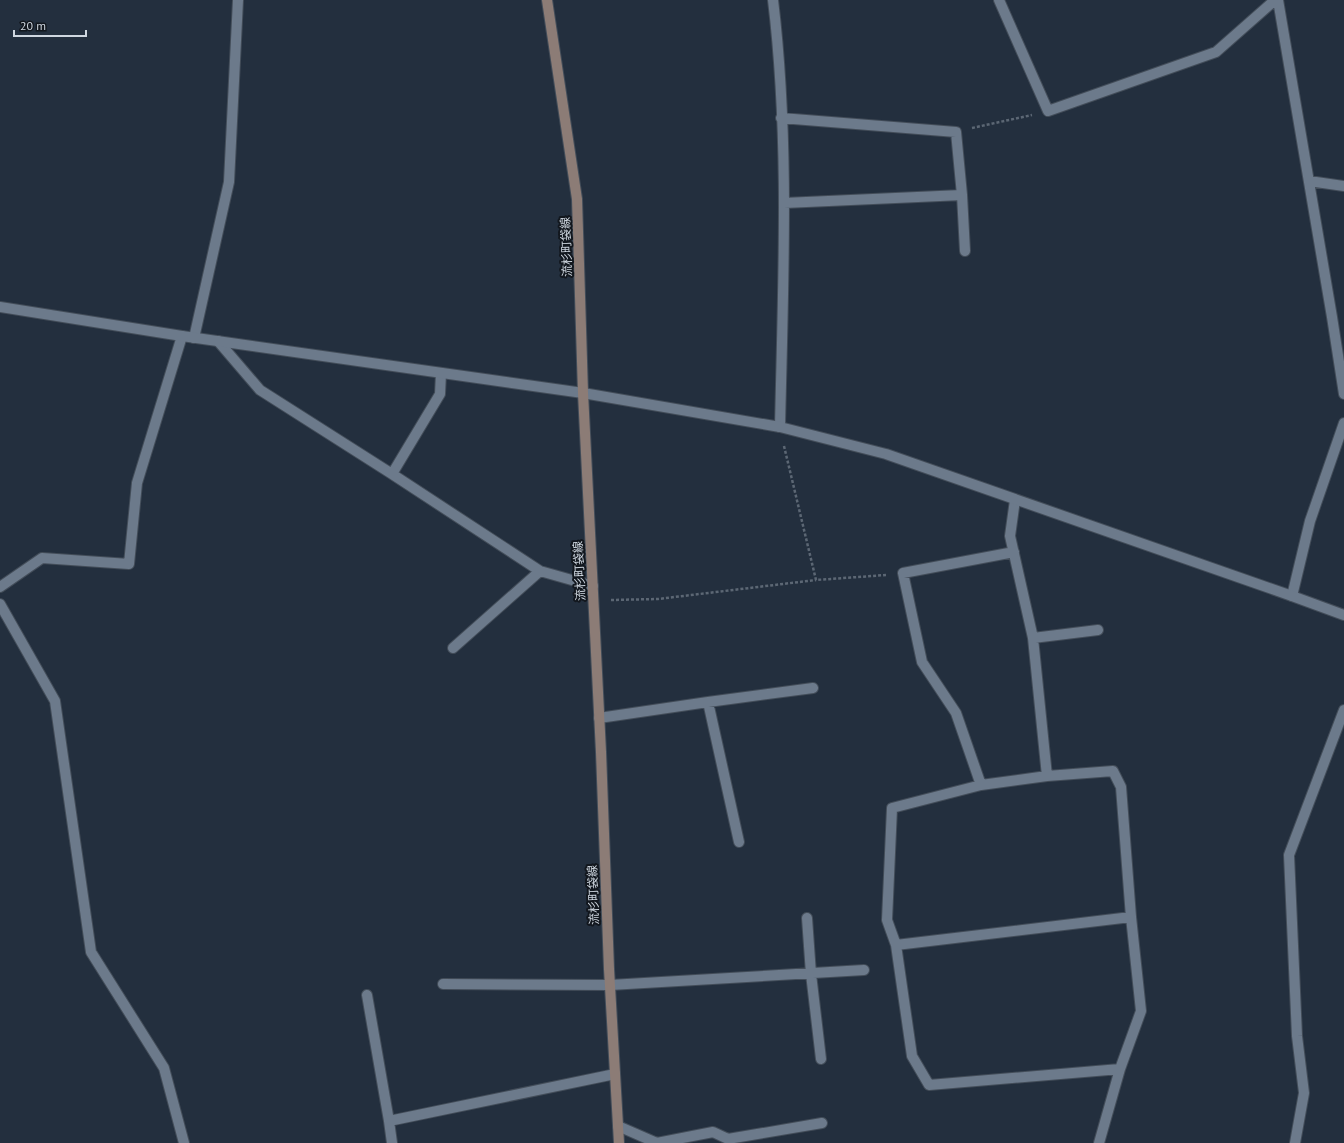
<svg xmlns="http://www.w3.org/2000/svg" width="1344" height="1143" font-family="'PT Sans','Noto Sans JP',sans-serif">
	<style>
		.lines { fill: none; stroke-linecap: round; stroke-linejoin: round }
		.minor-casing { stroke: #434d59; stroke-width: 12 }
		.tertiary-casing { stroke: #434d59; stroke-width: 12 }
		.secondary-casing { stroke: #434d59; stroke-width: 12 }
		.path { stroke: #5c6774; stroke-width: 2.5; stroke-dasharray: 3 2; stroke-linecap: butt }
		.minor { stroke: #6c7a8b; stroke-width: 10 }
		.tertiary { stroke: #6c7a8b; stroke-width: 10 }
		.secondary { stroke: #8c7c76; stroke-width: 10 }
		.labels { text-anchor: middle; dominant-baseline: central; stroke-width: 4; stroke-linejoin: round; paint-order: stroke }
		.street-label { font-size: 12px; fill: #cfd7e0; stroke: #12171e }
	</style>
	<rect width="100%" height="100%" fill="#232f3e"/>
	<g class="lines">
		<defs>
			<path id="minor" d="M773 0C790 141 783 285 780 427
				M999 0 1048 111 1216 52 1275 0
				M1278 0 1332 317 1344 394
				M781 118 956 132 962 195
				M1309 181 1344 186
				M784 203 962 195 965 251
				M194 338 229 182 238 0
				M218 341 260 390 392 474
				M441 373 440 394 392 474 540 571
				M1015 500 1010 536 1033 638
				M0 587 42 558 129 564 137 483 182 336
				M1292 596 1310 521 1344 423
				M0 604 55 701 91 952 164 1068 184 1143
				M453 648 540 571 593 586
				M708 702 739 842
				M599 718 708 702 813 688
				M1047 776 1033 638 1098 630
				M981 785 956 713 922 662 903 573 1014 552
				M807 918 811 974 821 1059
				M896 945 887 920 892 808 981 785 1047 776 1113 771 1121 787 1131 917
				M443 984 610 985 864 970
				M367 995 389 1121 615 1074
				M389 1121 392 1143
				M618 1126 657 1143 713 1132 728 1139 822 1123
				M1099 1143 1120 1069 1141 1011 1131 917 896 945 912 1056 929 1085 1120 1069
				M1295 1143 1304 1093 1297 1036 1289 855 1344 710"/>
			<path id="tertiary" d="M0 307 182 336 583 393 780 427 886 454 1292 596 1344 615"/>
			<path id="secondary" d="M547 0 577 199 583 393 601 752 609 969 619 1143"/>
		</defs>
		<use href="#minor" class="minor-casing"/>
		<use href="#tertiary" class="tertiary-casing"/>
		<use href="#secondary" class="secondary-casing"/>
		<path class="path" d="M972 128 1032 115
			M784 446 816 580 886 575
			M611 600 658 599 816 580"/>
		<use href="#minor" class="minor"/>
		<use href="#tertiary" class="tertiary"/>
		<use href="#secondary" class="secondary"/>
	</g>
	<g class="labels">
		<g class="street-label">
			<text transform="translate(566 247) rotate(-92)">流杉町袋線</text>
			<text transform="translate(579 571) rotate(-93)">流杉町袋線</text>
			<text transform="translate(593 895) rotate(-92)">流杉町袋線</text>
		</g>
	</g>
	<path d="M14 30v6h72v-6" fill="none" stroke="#cfd7e0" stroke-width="2"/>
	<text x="20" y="30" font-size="12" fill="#cfd7e0" stroke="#12171e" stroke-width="3" paint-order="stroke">20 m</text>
</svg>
